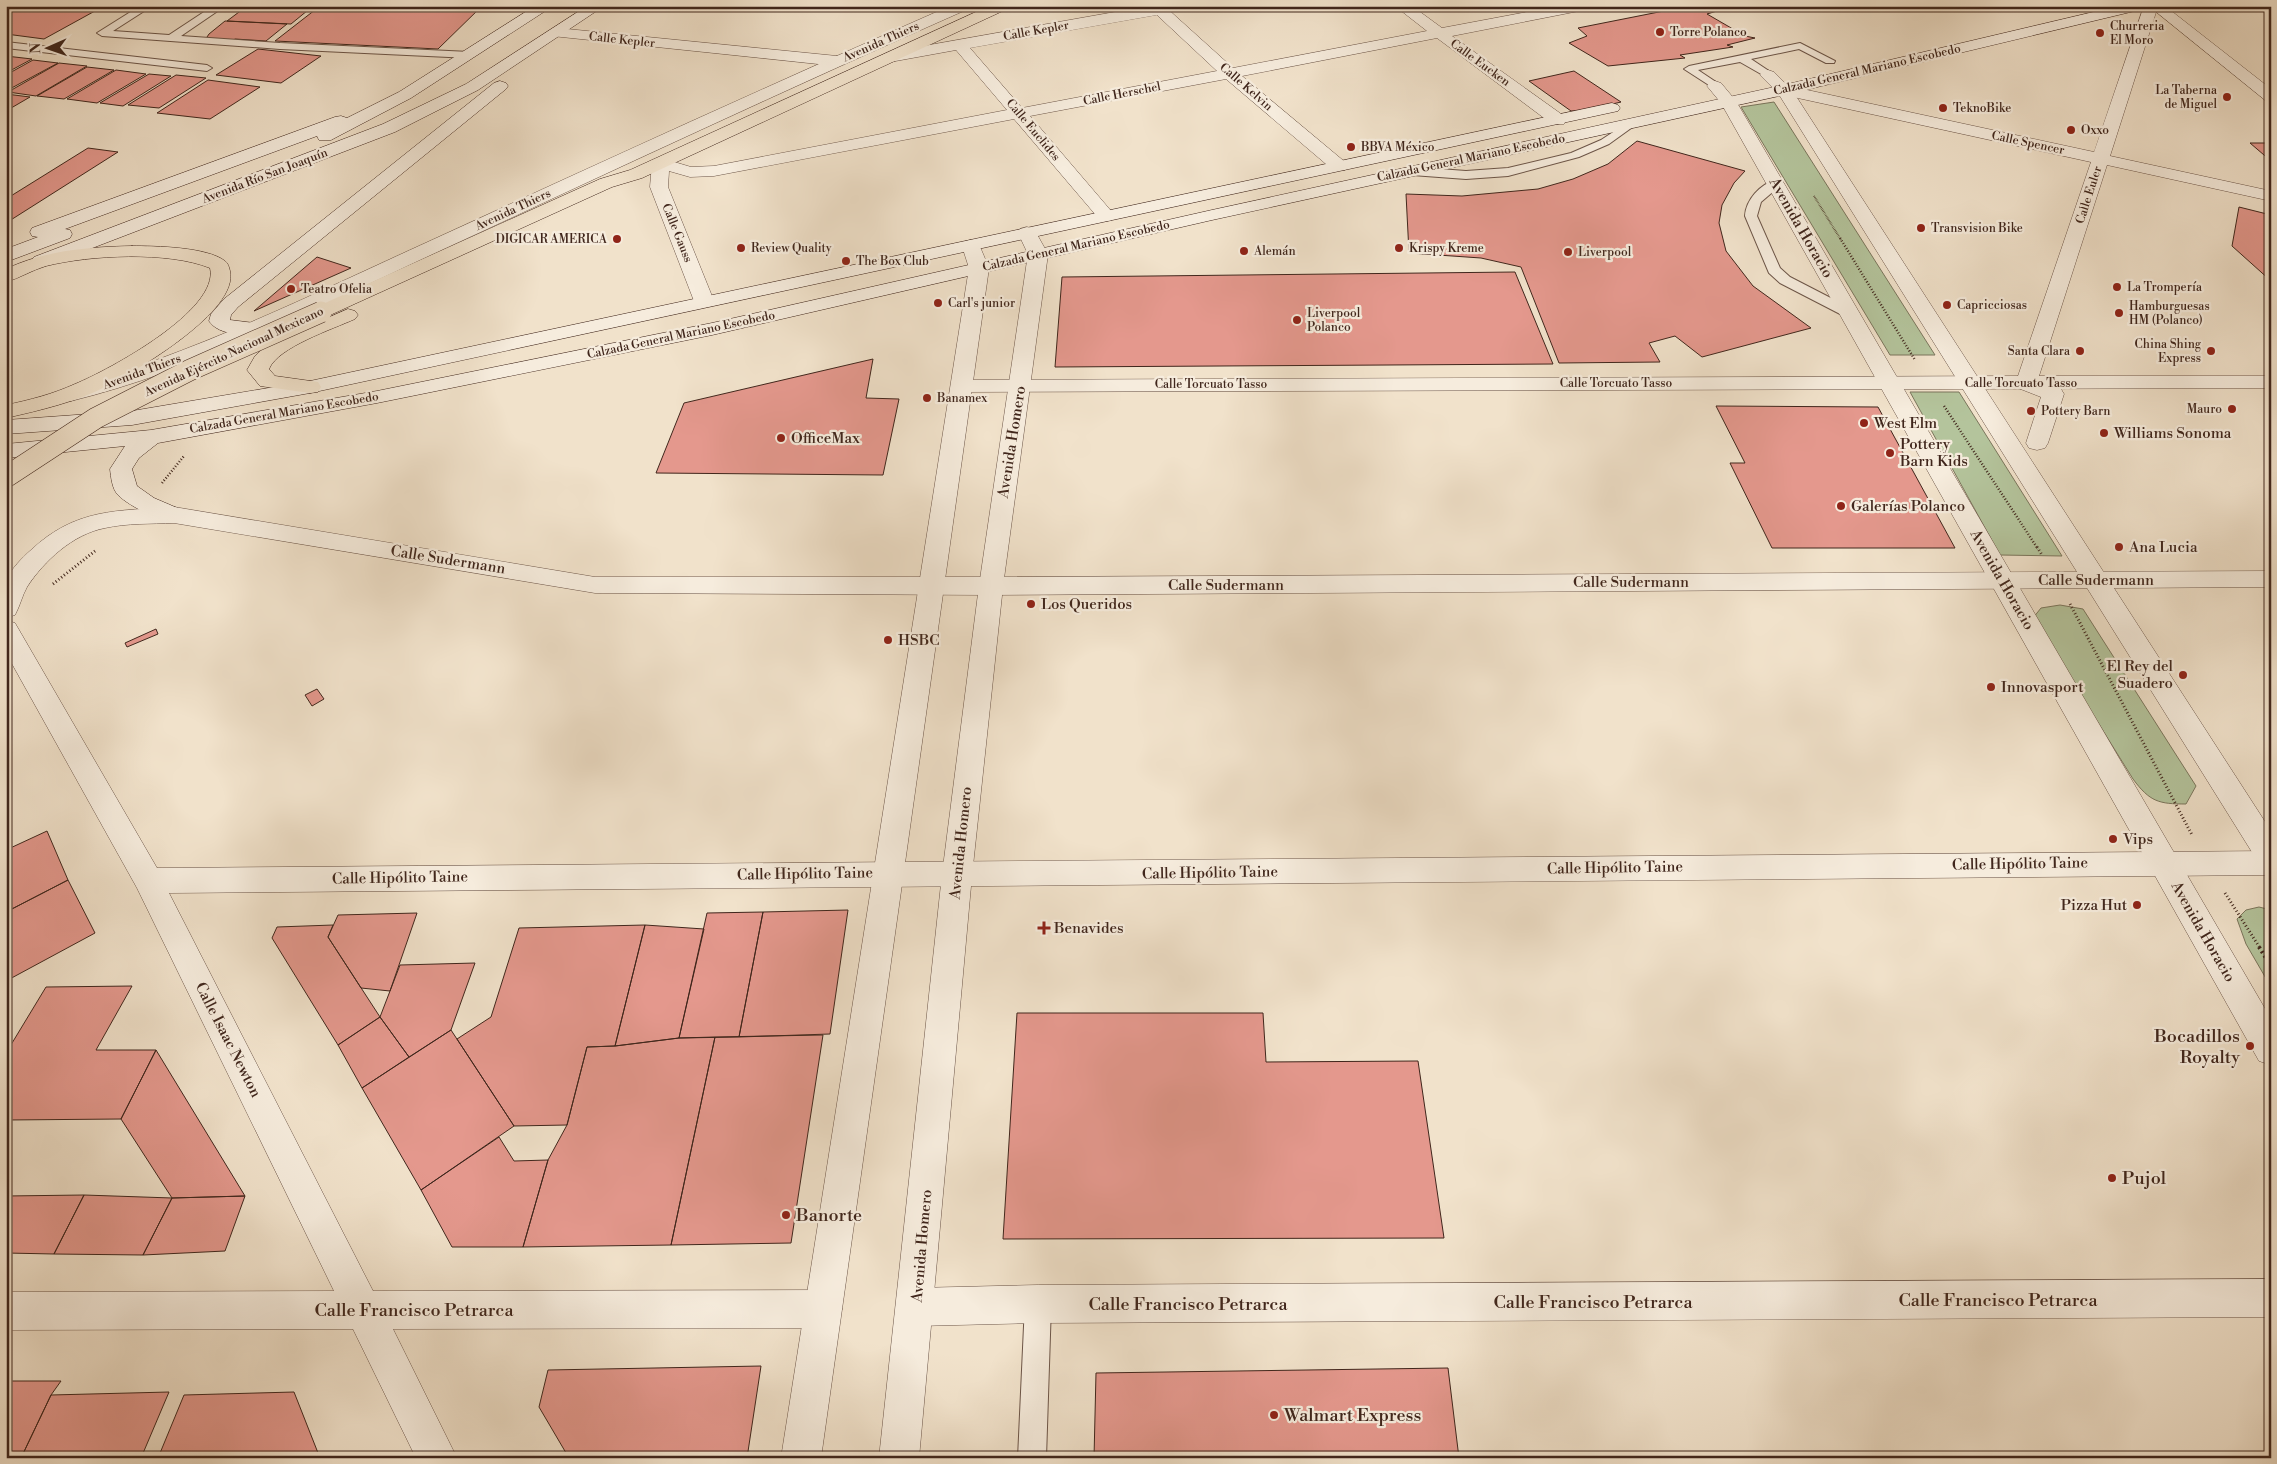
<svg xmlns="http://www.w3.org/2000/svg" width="2277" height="1464" font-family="'Libre Bodoni',serif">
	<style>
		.green { fill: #b4c49c; stroke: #7a755c }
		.building { fill: #e4988d; stroke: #40261c }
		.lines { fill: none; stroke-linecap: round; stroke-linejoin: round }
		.service-casing { stroke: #6c5548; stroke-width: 2 }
		.pedestrian-casing { stroke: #6c5548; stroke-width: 1 }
		.minor-casing { stroke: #6c5548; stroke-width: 1 }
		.tertiary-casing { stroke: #6c5548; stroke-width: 1 }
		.secondary-casing { stroke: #40261c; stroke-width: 1 }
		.primary-casing { stroke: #40261c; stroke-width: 1 }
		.motorway-casing { stroke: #40261c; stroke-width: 1 }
		.path-far3 { stroke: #40261c; stroke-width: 2; stroke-dasharray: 0.5 1; stroke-linecap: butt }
		.path-far2 { stroke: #40261c; stroke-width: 2.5; stroke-dasharray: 1 2; stroke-linecap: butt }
		.path-far1 { stroke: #40261c; stroke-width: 3; stroke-dasharray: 1 2.5; stroke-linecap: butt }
		.path { stroke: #40261c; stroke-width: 4; stroke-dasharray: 2 3; stroke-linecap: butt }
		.service { fill: #f6ecdd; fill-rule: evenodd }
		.pedestrian { fill: #f6ecdd; fill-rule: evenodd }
		.minor { fill: #f6ecdd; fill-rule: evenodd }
		.tertiary { fill: #f6ecdd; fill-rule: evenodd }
		.secondary { fill: #f6ecdd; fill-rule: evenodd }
		.primary { fill: #f1e2cb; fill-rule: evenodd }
		.motorway { fill: #f1e2cb; fill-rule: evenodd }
		.primary-bridge-casing { stroke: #40261c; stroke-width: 22; stroke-linecap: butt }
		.primary-bridge { stroke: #f1e2cb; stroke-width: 21 }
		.poi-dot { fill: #8f2418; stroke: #f6ecdd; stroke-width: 2 }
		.labels { text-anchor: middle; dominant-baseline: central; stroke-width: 4.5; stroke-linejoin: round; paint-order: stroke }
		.far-poi-label { font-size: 12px; fill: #40261c; stroke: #f6ecdd; text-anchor: start }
		.far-street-label { font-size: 12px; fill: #40261c; stroke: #f6ecdd }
		.street-label { font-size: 15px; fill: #40261c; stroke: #f6ecdd }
		.poi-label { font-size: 15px; fill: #40261c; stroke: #f6ecdd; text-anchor: start }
		.near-poi-label { font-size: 18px; fill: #40261c; stroke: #f6ecdd; text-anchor: start }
		.near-street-label { font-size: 18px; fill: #40261c; stroke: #f6ecdd }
	</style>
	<rect width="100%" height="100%" fill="#f1e2cb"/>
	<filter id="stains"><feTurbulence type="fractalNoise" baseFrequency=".004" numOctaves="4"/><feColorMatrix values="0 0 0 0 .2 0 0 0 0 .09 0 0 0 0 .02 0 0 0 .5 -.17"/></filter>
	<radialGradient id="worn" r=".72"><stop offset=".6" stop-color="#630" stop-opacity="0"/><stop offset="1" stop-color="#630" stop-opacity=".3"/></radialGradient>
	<path class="green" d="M1774 102 1935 355H1890L1741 107Z
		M1910 392H1959L2062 556 2000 555Z
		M2060 605 2083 609 2196 786 2186 804C2159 804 2150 802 2133 779L2033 618 2041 608Z
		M2259 907 2271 910V987L2246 944 2237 919 2246 910Z"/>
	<path class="building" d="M6 6H104L44 39 6 34V24L12 21 6 20Z
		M247 6H313L291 24 227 21Z
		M320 6 404 8 407 6H482L438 49 275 41Z
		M1689 6H1723L1727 8 1707 14 1745 36 1755 38 1727 45 1733 47 1680 55 1685 58 1608 66 1569 43 1587 36 1578 28Z
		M225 21 287 24 266 41 235 39 232 41 209 39 207 37 209 34Z
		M258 49 321 56 281 83 216 75Z
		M6 56 32 59 6 73Z
		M33 60 58 63 6 91V75Z
		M59 63 87 66 36 96 8 92Z
		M87 67 114 70 64 99 37 96Z
		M116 70 146 74 97 103 67 99Z
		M1574 71 1621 102 1583 111H1571L1529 81Z
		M149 74 171 76 123 106 100 103Z
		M176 75 206 78 159 108 128 105Z
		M208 80 260 87 210 119 157 113Z
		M6 94 30 97 6 111Z
		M1637 141 1745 171 1734 183 1722 205 1719 223 1726 251 1753 286 1811 328 1702 357 1675 336 1649 343 1660 362 1559 363 1521 267 1481 258 1409 253 1406 194 1462 196 1538 189 1573 179 1608 164Z
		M2250 143H2271V161Z
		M88 148 118 152 6 223V199Z
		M2239 207 2271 215V281L2232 246Z
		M317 257 351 268 254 311Z
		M1515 272 1553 364 1055 367 1062 277Z
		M873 359 866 398 899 399 883 475 656 473 684 403Z
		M1716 406 1878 407 1955 548H1772L1730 463H1745Z
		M156 629 158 634 127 647 125 643Z
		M317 689 324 699 312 706 305 695Z
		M47 831 68 880 6 912V850Z
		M68 880 95 933 6 981V912Z
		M848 910 830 1034 739 1037 763 912Z
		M763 912 739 1037 679 1038 707 913Z
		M417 913 390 991 361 988 328 937 338 915Z
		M333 925 328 937 380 1017 338 1045 272 938 277 927Z
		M645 925 704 929 679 1038 615 1046Z
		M645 925 615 1046 587 1047 567 1125 514 1126 457 1039 491 1017 519 928Z
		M475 963 451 1030 409 1057 380 1017 400 965Z
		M132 986 96 1050H156L121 1119 6 1120V1053L46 987Z
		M1017 1013H1263L1266 1062 1418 1061 1444 1238 1003 1239Z
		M380 1017 409 1057 362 1088 338 1045Z
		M451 1030 514 1126 421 1190 362 1088Z
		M823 1035 791 1243 671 1245 715 1037Z
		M715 1037 671 1245 523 1247 548 1160 567 1125 587 1047 615 1046 679 1038Z
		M156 1050 245 1196 172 1198 121 1119Z
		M499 1137 514 1161 548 1160 523 1247H452L421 1190Z
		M84 1195 172 1198 143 1255 54 1254Z
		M84 1195 54 1254 6 1253V1196Z
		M245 1196 225 1251 143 1255 172 1198Z
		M761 1366 747 1458H569L539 1407 548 1370Z
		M1448 1368 1459 1458H1094L1096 1373Z
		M6 1381H61L51 1395 21 1458H6Z
		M169 1392 141 1458H21L51 1395Z
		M294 1392 320 1458H158L184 1395Z"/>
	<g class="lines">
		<defs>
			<path id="service" d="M140 6H152L113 31 169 35 213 6H225L181 36 280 43 470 52 475 55 470 58 280 49 102 36 97 33Z
				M6 42 207 65 212 68 207 71 6 48Z
				M1800 43 1835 61 1834 63H1826L1799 49 1751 59 1772 73V77L1768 78 1740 62 1698 70 1719 84 1720 86 1715 89 1684 69 1689 66Z
				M1630 121 1636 124 1634 126 1609 144 1579 157 1508 176 1466 179 1412 175 1406 171 1412 167 1466 171 1508 168 1571 153 1601 140Z
				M1776 180 1782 184 1761 202 1757 216 1780 268 1790 277 1854 310 1856 313 1854 316H1844L1780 283 1769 273 1745 216C1746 200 1760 184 1776 180Z
				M1038 1291 1047 1295 1051 1304 1046 1458H1018L1025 1304 1029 1295Z"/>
			<path id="pedestrian" d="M2026 377 2061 389 2064 394 2048 443 2045 448 2037 450 2029 448 2026 443 2041 397 2018 388 2015 383 2018 378Z"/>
			<path id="minor" d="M1149 6H1188L1186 9 1171 12 1233 68 1427 31 1395 6H1412L1442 28 1559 6H1591L1584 10 1452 36 1564 116 1566 120 1564 124H1552L1437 38 1242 76 1345 162 1348 166 1345 170H1333L1226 79 1030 116 1112 212 1115 216 1112 220 1106 221 1100 220 1014 119 714 176 690 177 669 171 668 187 714 301 711 305 704 307 697 305 694 301 650 187 652 163 655 159 661 158 691 167 714 166 1007 110 956 50 890 62 885 60 882 57 885 54 890 52ZM1157 15 1217 71 1022 108 970 48Z
				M2144 6H2158L2110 156 2271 191V201L2107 165 2039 376H2271V388L962 392 954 391 951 386 954 381 962 380 2018 376 2091 162 1784 95 1778 93 1776 90 1778 87 1784 85 2094 152Z
				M557 28 837 56 843 58 845 61 843 64 837 66 552 36 549 33 552 30Z
				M174 507 595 577H991L2271 571V587L991 595 595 593 174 523C151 524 127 523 105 528 73 534 44 561 27 587 22 596 20 606 15 615L6 618C6 607 3 589 7 579 12 568 22 558 31 550 76 508 117 511 174 507Z
				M6 620 15 623 157 868 2271 851V875L169 893 373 1291 823 1290 836 1296 842 1309 836 1322 823 1328 393 1329 457 1458H416L353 1329 6 1330V1292L334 1291 137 888 6 653Z
				M2271 1279V1317L1038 1323 916 1326 903 1320 897 1307 903 1294 916 1288 1038 1285Z"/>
			<path id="tertiary" d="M950 6H970L968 9C789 88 612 171 435 253 318 307 197 370 71 401L63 400 60 395 63 390C191 355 311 295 432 240 604 161 776 82 950 6Z
				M2149 6H2165L2271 89V102L2265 100Z
				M1768 70 1774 72 1792 90 2271 831V868L2260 865 1778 93 1760 75 1762 72Z
				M1715 81 1721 83 1736 101 2271 1019V1065L2259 1061 1721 103 1707 86 1709 83Z
				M1027 227 1034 229 1048 254 1003 586 972 875 919 1458H879L942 875 979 586 1028 254 1018 233 1020 229Z
				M971 240 978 242 989 268 821 1458H781L969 268 962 246 964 242Z"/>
			<path id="secondary" d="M535 6H553L411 98 331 140H319L317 136 65 229 70 230 72 234 70 238 6 262V249L38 237 32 236 30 232 32 228 335 117 341 116 347 118 399 92Z
				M587 6H604L478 90 395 132 48 265 41 267 34 265 31 261 34 257 383 124 466 84Z
				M2119 6H2146L2139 10 1784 95 1212 220 712 335 377 403 158 443 139 458 132 469 137 486 154 498 182 510 186 515 182 520C166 525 130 507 118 495 112 489 111 477 110 469L125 446 6 458V444L151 430 377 391 712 323 1212 210 1784 85Z
				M500 81 506 83 508 86 506 89 238 307 231 315 230 320 263 324 266 328 263 332C247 336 219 336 209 321L211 314 224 299 494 83Z
				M1612 103 1618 105 1620 108 1618 111 310 393 132 425 6 434V420L132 411 310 381Z"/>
			<path id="primary" d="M989 6H1009L1007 9 642 178 612 187 328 316 321 318 314 316 311 312 314 308 600 179 630 170Z
				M348 309 355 311 358 315 355 319C333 329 278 347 269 369L275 376 318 382 321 387 318 392 310 393 260 386 247 370 255 356 268 344Z"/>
			<path id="motorway" d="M132 246C156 246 207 247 225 261 228 263 229 267 230 271 239 311 137 370 107 386 76 402 41 410 6 418V405C30 400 53 394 75 384 109 370 220 310 210 268 168 251 90 255 46 266 32 270 20 278 6 282V269C46 250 89 247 132 246Z"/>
		</defs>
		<use href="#service" class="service-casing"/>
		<use href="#pedestrian" class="pedestrian-casing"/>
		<use href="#minor" class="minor-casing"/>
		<use href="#tertiary" class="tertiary-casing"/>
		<use href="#secondary" class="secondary-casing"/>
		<use href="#primary" class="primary-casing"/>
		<use href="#motorway" class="motorway-casing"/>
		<path class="path-far3" d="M765 6H790
			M1814 196 1841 240"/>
		<path class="path-far2" d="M1840 238 1915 360
			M1944 406 2038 549
			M162 483 184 456"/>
		<path class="path-far1" d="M2037 547 2042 555
			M53 584 95 551
			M2070 604 2192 835
			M2225 893 2260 948"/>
		<path class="path" d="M2259 947 2271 966"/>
		<use href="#service" class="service"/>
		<use href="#pedestrian" class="pedestrian"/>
		<use href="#minor" class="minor"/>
		<use href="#tertiary" class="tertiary"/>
		<use href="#secondary" class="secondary"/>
		<use href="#primary" class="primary"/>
		<use href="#motorway" class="motorway"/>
		<defs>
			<path id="primary-bridge" d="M6 477 96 418 190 370 321 312"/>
		</defs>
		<use href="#primary-bridge" class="primary-bridge-casing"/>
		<use href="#primary-bridge" class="primary-bridge"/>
	</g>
	<g class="poi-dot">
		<circle cx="1660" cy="32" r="5"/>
		<circle cx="2100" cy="33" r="5"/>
		<circle cx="2227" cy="97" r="5"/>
		<circle cx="1943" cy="108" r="5"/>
		<circle cx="2071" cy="130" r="5"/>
		<circle cx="1351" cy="147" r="5"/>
		<circle cx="1921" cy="228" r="5"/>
		<circle cx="617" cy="239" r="5"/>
		<circle cx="741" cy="248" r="5"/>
		<circle cx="1399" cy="248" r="5"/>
		<circle cx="1244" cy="251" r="5"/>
		<circle cx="1568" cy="252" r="5"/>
		<circle cx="846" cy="261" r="5"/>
		<circle cx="2117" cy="287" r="5"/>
		<circle cx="291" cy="289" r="5"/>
		<circle cx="938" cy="303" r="5"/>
		<circle cx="1947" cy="305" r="5"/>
		<circle cx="2119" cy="313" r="5"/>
		<circle cx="1297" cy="320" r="5"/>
		<circle cx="2080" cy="351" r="5"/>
		<circle cx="2211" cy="351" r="5"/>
		<circle cx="927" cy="398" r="5"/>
		<circle cx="2232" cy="409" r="5"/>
		<circle cx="2031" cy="411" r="5"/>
		<circle cx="1864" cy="423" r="5"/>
		<circle cx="2104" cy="433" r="5"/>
		<circle cx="781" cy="438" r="5"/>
		<circle cx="1890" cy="453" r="5"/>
		<circle cx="1841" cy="506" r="5"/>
		<circle cx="2119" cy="547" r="5"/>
		<circle cx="1031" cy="604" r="5"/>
		<circle cx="888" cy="640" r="5"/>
		<circle cx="2183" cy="675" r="5"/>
		<circle cx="1991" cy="687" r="5"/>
		<circle cx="2113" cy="839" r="5"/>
		<circle cx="2137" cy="905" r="5"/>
		<path d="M1041.5 920.5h5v5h5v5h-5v5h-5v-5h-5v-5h5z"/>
		<circle cx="2250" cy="1046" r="5"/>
		<circle cx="2112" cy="1178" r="5"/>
		<circle cx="786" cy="1215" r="5"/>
		<circle cx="1274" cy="1415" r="5"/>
	</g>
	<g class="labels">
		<g class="far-poi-label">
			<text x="2110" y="26">Churreria<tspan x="2110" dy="14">El Moro</tspan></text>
			<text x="1670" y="32">Torre Polanco</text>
			<text x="2217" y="90" text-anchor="end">La Taberna<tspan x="2217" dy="14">de Miguel</tspan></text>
			<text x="1953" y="108">TeknoBike</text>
			<text x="2081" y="130">Oxxo</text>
			<text x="1361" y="147">BBVA México</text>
			<text x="1931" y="228">Transvision Bike</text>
			<text x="607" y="239" text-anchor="end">DIGICAR AMERICA</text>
			<text x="751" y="248">Review Quality</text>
			<text x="1409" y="248">Krispy Kreme</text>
			<text x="1254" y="251">Alemán</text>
			<text x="1578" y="252">Liverpool</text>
			<text x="856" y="261">The Box Club</text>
			<text x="2127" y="287">La Trompería</text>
			<text x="301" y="289">Teatro Ofelia</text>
			<text x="948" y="303">Carl's junior</text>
			<text x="1957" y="305">Capricciosas</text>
			<text x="2129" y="306">Hamburguesas<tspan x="2129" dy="14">HM (Polanco)</tspan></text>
			<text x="1307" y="313">Liverpool<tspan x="1307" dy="14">Polanco</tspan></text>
			<text x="2201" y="344" text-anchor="end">China Shing<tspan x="2201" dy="14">Express</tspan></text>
			<text x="2070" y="351" text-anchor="end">Santa Clara</text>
			<text x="937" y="398">Banamex</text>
			<text x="2222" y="409" text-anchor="end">Mauro</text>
			<text x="2041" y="411">Pottery Barn</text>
		</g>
		<g class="far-street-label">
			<text transform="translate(1036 31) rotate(-10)">Calle Kepler</text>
			<text transform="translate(622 40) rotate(6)">Calle Kepler</text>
			<text transform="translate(881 42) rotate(-24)">Avenida Thiers</text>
			<text transform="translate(1480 63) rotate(36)">Calle Eucken</text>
			<text transform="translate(1867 70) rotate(-13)">Calzada General Mariano Escobedo</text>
			<text transform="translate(1246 87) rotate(41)">Calle Kelvin</text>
			<text transform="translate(1122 94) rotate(-11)">Calle Herschel</text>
			<text transform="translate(1033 130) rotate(50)">Calle Euclides</text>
			<text transform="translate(2028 143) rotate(12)">Calle Spencer</text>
			<text transform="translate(1471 158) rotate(-12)">Calzada General Mariano Escobedo</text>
			<text transform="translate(265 176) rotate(-21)">Avenida Río San Joaquín</text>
			<text transform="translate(2089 195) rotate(-72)">Calle Euler</text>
			<text transform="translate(513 210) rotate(-25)">Avenida Thiers</text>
			<text transform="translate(677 233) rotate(68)">Calle Gauss</text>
			<text transform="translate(1076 246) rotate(-13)">Calzada General Mariano Escobedo</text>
			<text transform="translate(681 335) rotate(-12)">Calzada General Mariano Escobedo</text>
			<text transform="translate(234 352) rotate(-25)">Avenida Ejército Nacional Mexicano</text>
			<text transform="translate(142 372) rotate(-20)">Avenida Thiers</text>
			<text x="1616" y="383">Calle Torcuato Tasso</text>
			<text x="2021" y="383">Calle Torcuato Tasso</text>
			<text x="1211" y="384">Calle Torcuato Tasso</text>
			<text transform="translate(284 413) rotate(-10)">Calzada General Mariano Escobedo</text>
		</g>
		<g class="street-label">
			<text transform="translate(1801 228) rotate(60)">Avenida Horacio</text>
			<text transform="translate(1012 442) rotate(-81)">Avenida Homero</text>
			<text transform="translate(448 560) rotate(9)">Calle Sudermann</text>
			<text transform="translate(2002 580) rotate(60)">Avenida Horacio</text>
			<text x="2096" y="580">Calle Sudermann</text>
			<text x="1631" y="582">Calle Sudermann</text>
			<text x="1226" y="585">Calle Sudermann</text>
			<text transform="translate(961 843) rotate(-84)">Avenida Homero</text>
			<text transform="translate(2020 864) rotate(-1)">Calle Hipólito Taine</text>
			<text transform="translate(1615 868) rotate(-1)">Calle Hipólito Taine</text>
			<text transform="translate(1210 873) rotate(-1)">Calle Hipólito Taine</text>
			<text transform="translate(805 874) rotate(-1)">Calle Hipólito Taine</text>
			<text transform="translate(400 878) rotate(-1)">Calle Hipólito Taine</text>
			<text transform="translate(2203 932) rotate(60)">Avenida Horacio</text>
			<text transform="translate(228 1040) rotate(63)">Calle Isaac Newton</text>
			<text transform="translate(922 1246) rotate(-85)">Avenida Homero</text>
		</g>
		<g class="poi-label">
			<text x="1874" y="423">West Elm</text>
			<text x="2114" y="433">Williams Sonoma</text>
			<text x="791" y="438">OfficeMax</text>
			<text x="1900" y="444">Pottery<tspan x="1900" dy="17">Barn Kids</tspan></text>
			<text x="1851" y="506">Galerías Polanco</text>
			<text x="2129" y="547">Ana Lucia</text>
			<text x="1041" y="604">Los Queridos</text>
			<text x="898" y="640">HSBC</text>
			<text x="2173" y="666" text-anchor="end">El Rey del<tspan x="2173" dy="17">Suadero</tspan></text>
			<text x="2001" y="687">Innovasport</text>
			<text x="2123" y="839">Vips</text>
			<text x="2127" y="905" text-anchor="end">Pizza Hut</text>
			<text x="1054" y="928">Benavides</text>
		</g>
		<g class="near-poi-label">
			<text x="2240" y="1036" text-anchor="end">Bocadillos<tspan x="2240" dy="21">Royalty</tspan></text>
			<text x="2122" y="1178">Pujol</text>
			<text x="796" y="1215">Banorte</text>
			<text x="1284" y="1415">Walmart Express</text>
		</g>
		<g class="near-street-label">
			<text x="1998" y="1300">Calle Francisco Petrarca</text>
			<text x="1593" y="1302">Calle Francisco Petrarca</text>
			<text x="1188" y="1304">Calle Francisco Petrarca</text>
			<text x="414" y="1310">Calle Francisco Petrarca</text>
		</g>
	</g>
	<rect width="2277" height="1464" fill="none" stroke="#f1e2cb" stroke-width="25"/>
	<rect x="8" y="8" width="2262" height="1449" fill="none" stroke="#40261c" stroke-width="2.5"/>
	<rect x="12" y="12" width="2252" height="1439" fill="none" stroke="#40261c"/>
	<g transform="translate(48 48) rotate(268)" stroke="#f6ecdd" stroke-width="4" paint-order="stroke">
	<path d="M0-4L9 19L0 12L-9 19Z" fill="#40261c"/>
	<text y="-8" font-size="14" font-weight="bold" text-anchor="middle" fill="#40261c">N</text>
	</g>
	<rect width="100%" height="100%" filter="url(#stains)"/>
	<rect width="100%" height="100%" fill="url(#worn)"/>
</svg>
